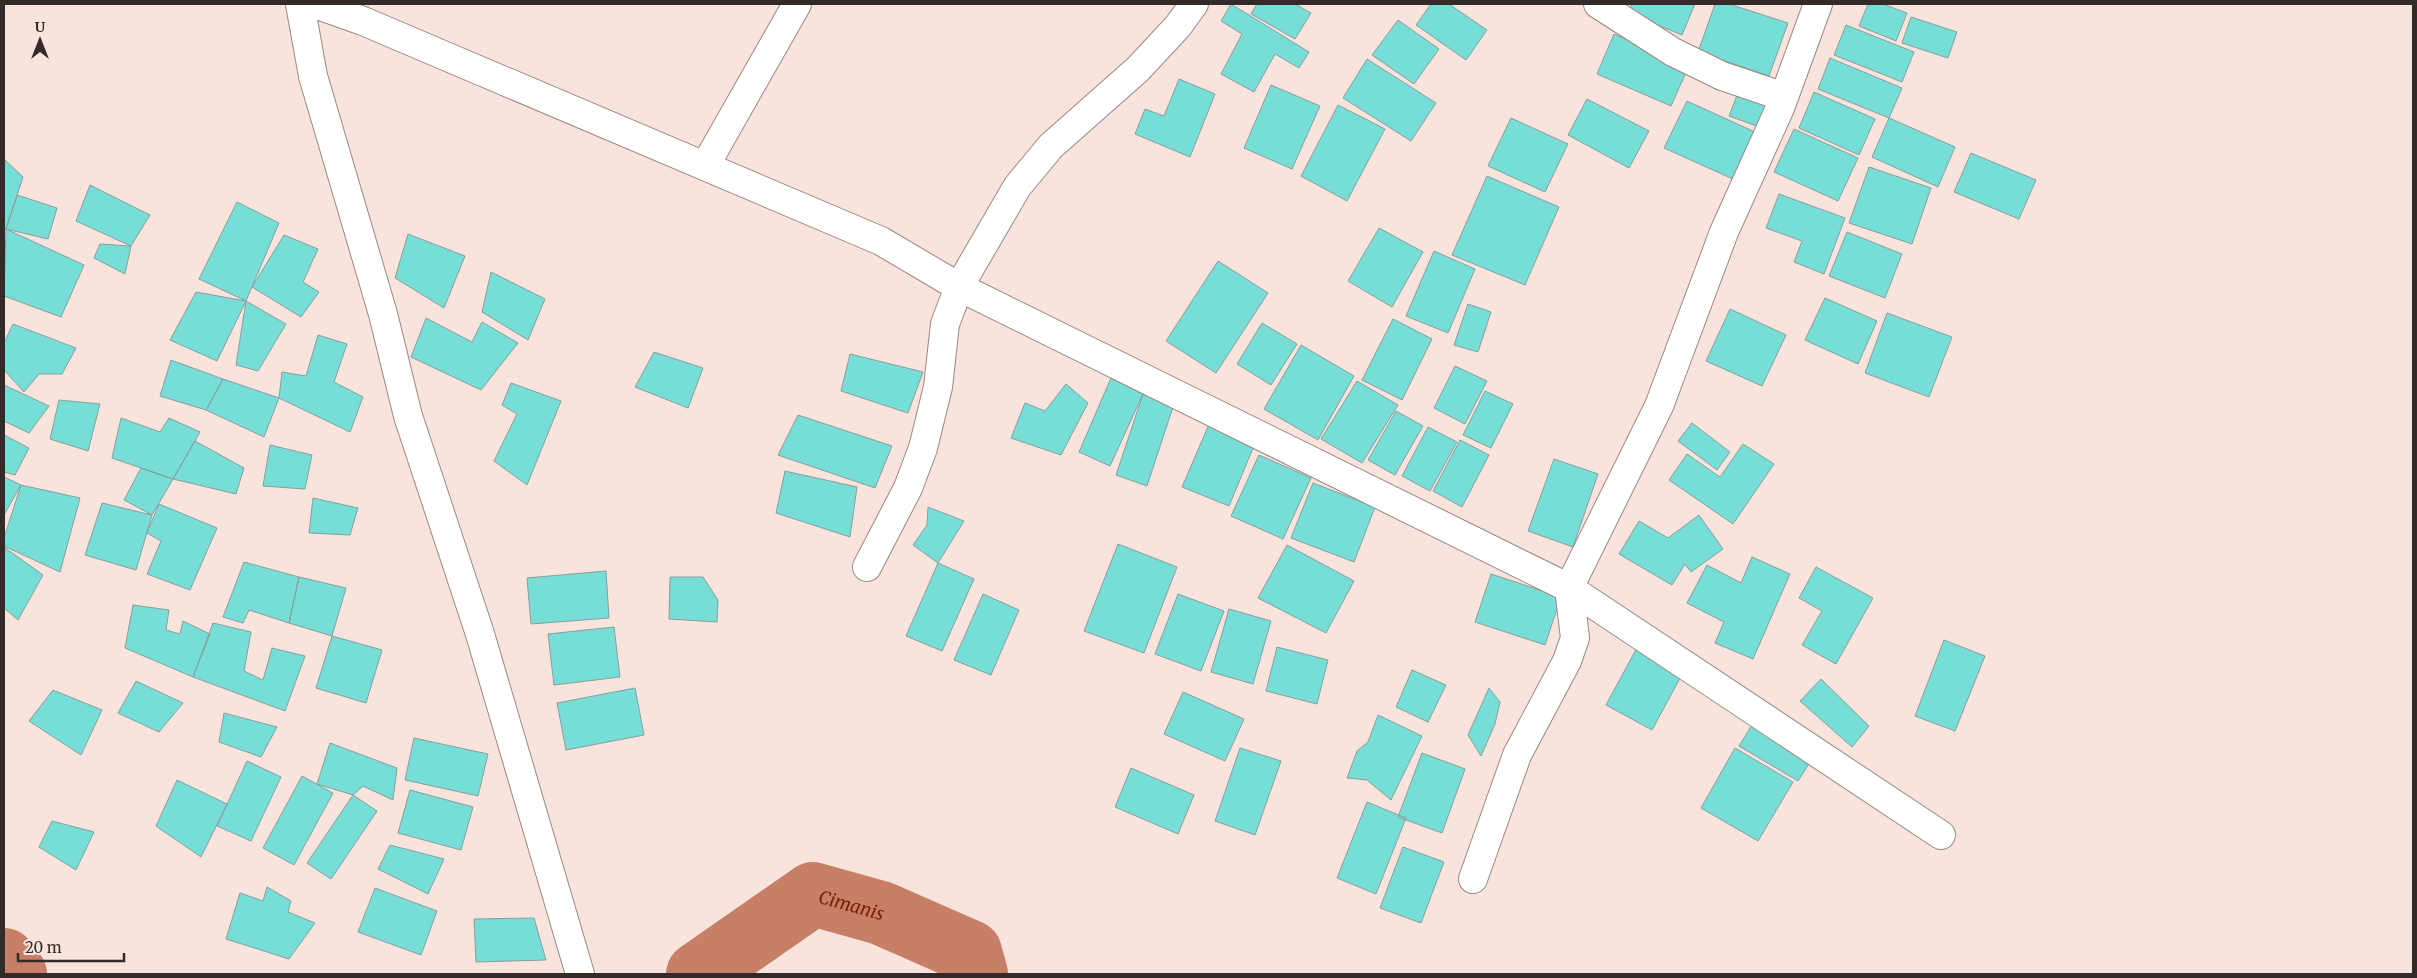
<svg xmlns="http://www.w3.org/2000/svg" width="2417" height="978" font-family="Merriweather,serif">
	<style>
		.lines { fill: none; stroke-linecap: round; stroke-linejoin: round }
		.river { stroke: #c77f67; stroke-width: 64 }
		.building { fill: #77ddd7; stroke: #889e9c }
		.street-casing { stroke: #9b8882; stroke-width: 30 }
		.street { stroke: #fff; stroke-width: 28 }
		.labels { text-anchor: middle; dominant-baseline: central; stroke-width: 4.5; stroke-linejoin: round; paint-order: stroke }
		.water-label { font-size: 18px; font-style: italic; fill: #792300; stroke: #f9e4dd }
	</style>
	<rect width="100%" height="100%" fill="#f9e4dd"/>
	<g class="lines">
		<g class="river">
			<path d="M4 960 15 974"/>
			<path id="s1" d="M698 974 813 894 881 913 970 952 976 974"/>
		</g>
	</g>
	<path class="building" d="M1231 4 1309 52 1299 68 1275 54 1254 92 1221 74 1242 34 1221 21Z
		M1257 4H1295L1311 13 1295 39 1251 14Z
		M1431 4H1449L1487 30 1466 60 1416 25Z
		M1632 4H1695L1682 35 1628 13Z
		M1715 4H1729L1788 23 1769 76 1698 52Z
		M1868 4H1883L1907 13 1896 41 1859 26Z
		M1911 17 1957 32 1948 58 1902 43Z
		M1398 20 1439 49 1414 84 1372 55Z
		M1846 25 1914 52 1902 82 1834 55Z
		M1614 34 1689 66 1671 106 1597 74Z
		M1830 58 1902 88 1889 118 1818 89Z
		M1367 59 1436 103 1411 141 1343 98Z
		M1179 79 1215 94 1190 157 1135 134 1145 109 1164 116Z
		M1271 85 1320 106 1292 169 1244 148Z
		M1741 85 1777 98 1765 129 1729 116Z
		M1814 92 1875 119 1859 155 1799 128Z
		M1587 99 1649 131 1629 168 1568 135Z
		M1687 101 1755 132 1733 179 1664 148Z
		M1338 105 1385 129 1347 201 1301 176Z
		M1511 118 1568 144 1545 192 1488 166Z
		M1889 118 1955 147 1938 187 1872 157Z
		M1794 129 1858 158 1838 201 1774 172Z
		M1971 153 2036 180 2019 219 1954 192Z
		M4 159 23 177 6 229 4 228Z
		M1869 167 1931 188 1912 244 1849 223Z
		M1487 176 1559 207 1525 285 1452 255Z
		M90 185 150 215 131 246 76 221Z
		M1779 194 1845 218 1824 274 1794 262 1802 241 1766 228Z
		M17 195 57 208 48 239 6 229Z
		M237 202 279 223 246 301 199 279Z
		M1379 228 1423 252 1392 307 1348 281Z
		M6 229 84 265 61 317 4 296Z
		M1847 232 1902 254 1885 298 1829 276Z
		M408 234 465 256 444 308 395 278Z
		M284 235 318 249 303 282 319 292 301 317 252 287Z
		M100 244 131 246 125 274 94 258Z
		M1434 251 1475 269 1448 333 1406 316Z
		M1218 261 1268 293 1216 373 1166 341Z
		M491 272 545 299 528 340 482 312Z
		M196 292 246 301 217 361 170 340Z
		M1825 298 1877 321 1858 364 1805 340Z
		M246 301 286 324 258 371 236 365Z
		M1468 304 1491 312 1478 352 1454 345Z
		M1730 309 1786 335 1762 386 1706 361Z
		M1887 313 1952 337 1929 397 1865 373Z
		M426 318 472 342 482 322 518 343 481 390 411 357Z
		M1393 319 1432 339 1402 400 1362 380Z
		M1262 323 1297 344 1271 385 1237 364Z
		M13 324 76 348 62 374H39L24 392 4 370V343Z
		M318 335 347 344 334 382 363 397 350 432 279 398 282 372 306 376Z
		M1301 345 1354 376 1318 440 1264 409Z
		M654 352 703 368 688 408 635 387Z
		M850 354 923 372 908 413 841 391Z
		M171 360 223 379 206 410 160 396Z
		M1455 366 1487 381 1465 424 1434 408Z
		M1111 378 1143 394 1110 466 1079 452Z
		M223 379 279 398 264 437 206 410Z
		M1357 381 1398 405 1362 463 1321 439Z
		M511 383 561 401 527 485 494 461 517 414 502 405Z
		M1066 384 1088 403 1061 455 1011 438 1025 403 1045 411Z
		M4 385 49 406 29 433 4 421Z
		M1485 391 1513 404 1491 448 1463 435Z
		M1143 394 1174 404 1147 486 1116 475Z
		M59 400 100 404 88 451 50 439Z
		M1396 411 1423 426 1395 475 1368 460Z
		M798 415 892 446 875 488 778 455Z
		M121 418 160 432 169 418 200 432 173 479 112 458Z
		M1210 422 1256 441 1229 506 1182 487Z
		M1692 423 1730 452 1717 470 1678 441Z
		M1428 427 1457 442 1430 491 1402 476Z
		M4 435 29 448 15 475 4 472Z
		M1460 440 1489 455 1462 507 1433 491Z
		M195 441 244 468 236 494 173 479Z
		M1743 444 1774 464 1733 524 1669 480 1687 454 1720 477Z
		M270 445 312 455 305 489 263 486Z
		M1259 455 1311 478 1283 539 1231 516Z
		M1554 459 1598 474 1573 547 1528 531Z
		M141 468 173 479 152 515 124 500Z
		M785 471 857 487 850 537 776 513Z
		M4 477 21 485 4 515Z
		M1313 483 1375 507 1354 562 1291 538Z
		M21 485 80 498 60 572 4 546V538Z
		M313 498 358 508 350 535 309 533Z
		M102 503 152 515 136 570 85 555Z
		M159 504 217 528 190 590 147 574 161 541 147 533Z
		M928 507 964 521 938 563 913 545 927 525Z
		M1699 515 1723 549 1691 572 1685 564 1672 585 1619 554 1639 521 1668 538Z
		M1118 544 1177 567 1144 653 1084 631Z
		M1287 545 1354 581 1326 633 1258 598Z
		M4 547 43 575 18 620 4 608Z
		M1752 557 1790 574 1753 659 1715 643 1724 622 1687 603 1707 565 1741 583Z
		M244 562 299 577 289 623 249 610 243 623 223 617Z
		M938 563 974 579 942 651 906 636Z
		M1816 567 1873 598 1836 664 1802 645 1822 611 1799 598Z
		M606 571 609 618 531 624 527 578Z
		M1491 574 1561 597 1545 645 1475 622Z
		M299 577 346 588 332 636 289 623Z
		M670 577H703L718 600 717 622 669 619Z
		M983 594 1019 610 991 675 954 660Z
		M1178 594 1224 611 1201 671 1155 654Z
		M133 605 169 610 166 630 180 634 183 621 210 634 193 677 125 648Z
		M1229 609 1271 621 1253 684 1211 672Z
		M213 623 251 632 244 671 263 680 272 648 305 656 285 711 193 677Z
		M614 627 620 677 554 685 548 634Z
		M332 636 382 650 366 703 316 688Z
		M1944 640 1985 656 1955 731 1915 716Z
		M1639 644 1685 669 1652 730 1606 705Z
		M1277 647 1328 660 1317 704 1266 691Z
		M1412 670 1446 685 1428 722 1396 707Z
		M1821 679 1869 726 1852 747 1800 701Z
		M136 681 183 703 159 732 118 713Z
		M635 688 644 735 566 750 557 703Z
		M1489 688 1500 702 1495 724 1481 756 1468 735Z
		M53 690 102 710 81 755 29 721Z
		M1183 692 1244 719 1225 761 1164 734Z
		M1765 704 1824 740 1798 781 1739 746Z
		M224 713 277 727 261 757 219 742Z
		M1378 715 1422 736 1391 800 1367 780 1347 778 1357 751 1368 742Z
		M414 738 488 754 478 796 405 780Z
		M330 743 397 768 393 800 363 786 353 795 317 784Z
		M1240 748 1281 761 1255 835 1215 821Z
		M1735 748 1793 782 1758 841 1701 808Z
		M1422 753 1465 769 1442 833 1398 817Z
		M247 761 281 777 251 841 217 826Z
		M1131 768 1194 795 1178 834 1115 807Z
		M302 776 333 793 294 865 263 848Z
		M177 780 227 804 201 857 156 826Z
		M410 790 473 807 461 850 398 833Z
		M353 795 377 811 331 879 307 863Z
		M1367 802 1406 818 1376 894 1337 878Z
		M52 821 94 832 76 870 39 847Z
		M390 845 444 859 428 894 378 869Z
		M1403 847 1444 862 1421 923 1380 908Z
		M267 887 291 901 288 912 315 923 289 959 226 939 240 893 263 901Z
		M375 888 437 911 421 955 358 932Z
		M534 918 546 960 476 962 474 919Z"/>
	<g class="lines">
		<defs>
			<path id="street" d="M300 4 313 76 383 314 408 416 480 634 580 974
				M315 4 363 21 881 241 959 287 1569 588 1659 406 1724 232 1780 108 1818 4
				M1598 4 1673 52 1722 76 1784 97
				M705 166 797 4
				M867 567 908 488 923 448 938 387 945 324 959 287 1017 187 1051 146 1138 69 1178 26 1194 4
				M1473 879 1517 755 1567 661 1575 638 1569 588 1941 835"/>
		</defs>
		<use href="#street" class="street-casing"/>
		<use href="#street" class="street"/>
	</g>
	<g class="labels">
		<g class="water-label">
			<text stroke="none"><textPath href="#s1" startOffset="180">Cimanis</textPath></text>
		</g>
	</g>
	<rect width="2417" height="978" fill="none" stroke="#322b28" stroke-width="10"/>
	<g transform="translate(40 40)" stroke="#f9e4dd" stroke-width="4" paint-order="stroke">
	<path d="M0-4L9 19L0 12L-9 19Z" fill="#322b28"/>
	<text y="-8" font-size="14" font-weight="bold" text-anchor="middle" fill="#322b28">U</text>
	</g>
	<path d="M18 953v8h106v-8" fill="none" stroke="#322b28" stroke-width="2.5"/>
	<text x="25" y="953" font-size="15" fill="#322b28" stroke="#f9e4dd" stroke-width="4" paint-order="stroke">20 m</text>
</svg>
